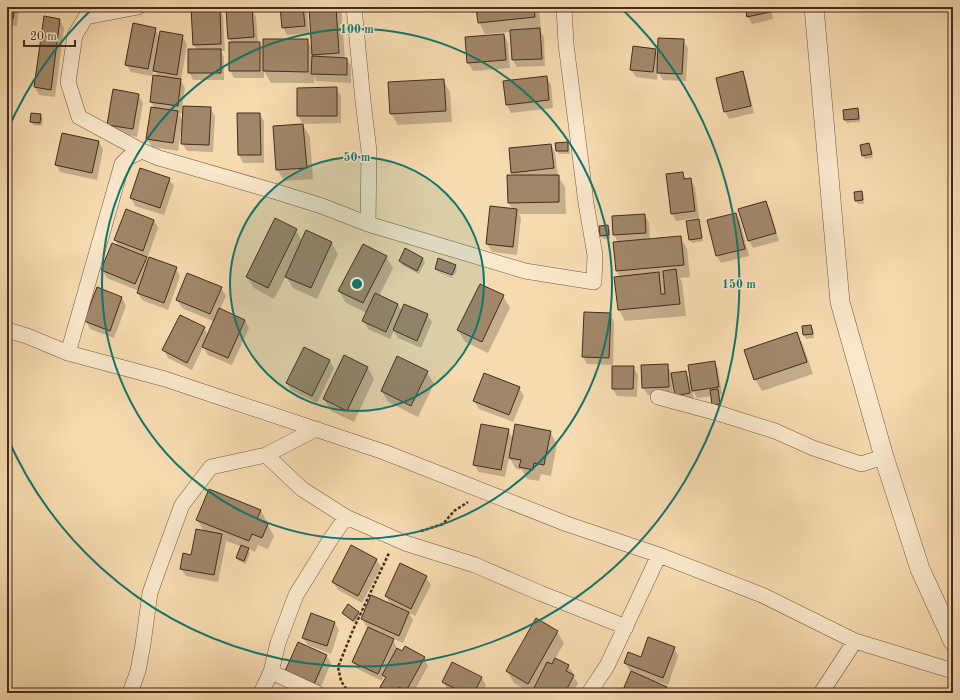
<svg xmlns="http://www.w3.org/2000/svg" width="960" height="700" font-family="'Old Standard TT',serif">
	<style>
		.shadow { fill: #0003; fill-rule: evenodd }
		.building { fill: #a1876a; stroke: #442b1f }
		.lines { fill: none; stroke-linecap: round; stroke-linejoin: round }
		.minor-casing { stroke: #715743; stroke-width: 16 }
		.tertiary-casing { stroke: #715743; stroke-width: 20 }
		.path { stroke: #442b1f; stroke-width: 2.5; stroke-dasharray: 3 2; stroke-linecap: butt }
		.minor { stroke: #fae8cc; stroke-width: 15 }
		.tertiary { stroke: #fae8cc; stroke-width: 19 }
		.ring { fill: none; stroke: #0f766e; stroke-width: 2 }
		.centre { fill: #0f766e; stroke: #fae8cc; stroke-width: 2 }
		.ring-label { font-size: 12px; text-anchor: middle; font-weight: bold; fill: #0f766e; stroke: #fae8cc; stroke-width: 3; stroke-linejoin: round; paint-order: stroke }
	</style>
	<rect width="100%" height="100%" fill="#f7dbb0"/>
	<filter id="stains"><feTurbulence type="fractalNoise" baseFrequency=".005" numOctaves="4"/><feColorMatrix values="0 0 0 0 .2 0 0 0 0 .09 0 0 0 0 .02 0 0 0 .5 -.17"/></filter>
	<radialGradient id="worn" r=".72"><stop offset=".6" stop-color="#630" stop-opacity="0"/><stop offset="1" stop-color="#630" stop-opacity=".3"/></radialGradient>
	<path class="shadow" d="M7 7H19L17 26 7 25Z
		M281 7H307L309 33 287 35 283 27Z
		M310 7H341L345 59H347L351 66V83L316 81 314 76V83H271L264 71V78H234L230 70 232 43 229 38 252 9 256 17 258 43H259L264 51 307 40 313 50Z
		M477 7H539L541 29H539L544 37 545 66 517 67 513 60 511 32 485 34 479 22Z
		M746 7H771L773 19 752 24 748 16Z
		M219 8 223 16 225 51H221L224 58V80H193L189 72 197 50 194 44Z
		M60 20 64 28 55 97 39 95 35 87Z
		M7 25 10 30 7 62Z
		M155 29 160 37 182 36 187 44 181 81 185 88 182 107 210 108 215 116 213 152 187 151 182 143 183 124H182L178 151 152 147 147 139 155 109 151 102 158 77 154 69 152 76 131 72 126 65ZM182 108H184L183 121 178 113 182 114Z
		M504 35 508 43 510 68 473 71 468 63Z
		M683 40 688 48 686 81 663 80 658 72 657 80 636 77 631 70 655 50 659 56Z
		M742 73 746 80 754 113 729 119 725 111Z
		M546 77 551 85 553 108 511 113 507 105Z
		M443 80 450 92 452 122 398 125 391 113Z
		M336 88 341 96V123L303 124 298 116V89Z
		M138 95 143 103 137 137 113 132 108 124Z
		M857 109 859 113 860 122 847 123 845 119Z
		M259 114 264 121V163H243L239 155Z
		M41 115 43 119 42 126 33 125 31 121Z
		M303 125 310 137 313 179 284 181 277 169Z
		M99 142 103 149 97 180 60 172 56 164Z
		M567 143 569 147 570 154H559L557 151Z
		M869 144 871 148 873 158 865 159 863 156Z
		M551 145 555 152 558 176 565 187 566 214H519L521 218 517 255 492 252 487 244 491 207 513 210 509 203 514 176 512 172Z
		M683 173 686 180 690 179 695 187 699 218 676 221 672 213Z
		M169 179 174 186 164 215 135 206 131 198Z
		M861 192 863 195 864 204H858L856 201Z
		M766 202 770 210 779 241 753 248 749 241Z
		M735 214 740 221 749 256 721 263 717 256Z
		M645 215 649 223 650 240 680 237 687 249 690 277 680 278 682 282 686 316 625 321 619 310 620 277 617 271 614 243 618 242 614 235ZM662 279H665V285Z
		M154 220 158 228 147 259 149 263 176 268 180 276 168 310 142 300 138 293 139 291 107 278 102 270 118 246 115 240Z
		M698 220 700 224 703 241 692 243 690 239Z
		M608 226 610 230V239H603L601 235Z
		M296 230 302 241 331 242 338 254 317 299 293 288 286 276 274 299 254 288 247 277Z
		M406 250 423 259 425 262 419 274 402 265 400 261Z
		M386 257 393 268 379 296 398 304 402 311 427 315 432 322 421 348 398 338 394 331 390 339 368 329 364 321 367 313 346 303 339 291Z
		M455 266 457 269 455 275 437 269V271L454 277 453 278 438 272 436 268Z
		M221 288 226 296 220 309 245 320 249 328 232 365 208 355 203 347 192 370 168 358 164 350 204 328 208 335 215 322 182 308 177 300Z
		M98 289 122 298 126 306 114 338 90 329 86 321Z
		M503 296 510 308 488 353 465 342 458 330Z
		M610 314 614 322 613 365 587 364 583 356Z
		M811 326 813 329 814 338 806 339 804 335 803 327Z
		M797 333 803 345 813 374 762 391 755 379Z
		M330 361 334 368 317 403 291 390 287 383Z
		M714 362 718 369 722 394 720 395 721 408H715L712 396 697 398 692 389 694 401 681 403 674 380H672L673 394 648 395 643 388 667 365 672 374 686 372 691 382Z
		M633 367 638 375 637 397 617 396 613 389Z
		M368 368 374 379 354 422 331 411 324 399Z
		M427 372 434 384 418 417 388 402 382 391Z
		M519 388 524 396 513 422 479 409 474 401Z
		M508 430 513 439 550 432 557 444 551 476 541 474 539 481 527 479 522 470 516 469 509 457 505 477 479 472 474 465Z
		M261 511 267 522V524L274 536 268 549 258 545 255 552 248 549 250 553 246 564 239 561 237 557 242 547 224 540 226 542 218 582 186 576 181 569 192 556 204 531 197 520Z
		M376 559 381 567 362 603 338 590 333 582Z
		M426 577 431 585 415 616 409 613 413 620 403 643 392 638 397 648V649L402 652 424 658 428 666 413 693H385L381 687 386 679 384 676 382 681 358 669 353 662 369 628 367 627 362 619 391 605 386 596Z
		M343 613H358L360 616 355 623 345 616Z
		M335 623 339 630 331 654 308 645 303 638Z
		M557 632 564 643 555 659 568 665 573 673 572 675 573 676 578 683 573 693H538L537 691 536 693H532L514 683 507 671Z
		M674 648 678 656 668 685 655 681 654 682 667 687 670 693H626L624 690 632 672 630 671 625 663Z
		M326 655 331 663 319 691 291 679Z
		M481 677 486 685 482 693H454L448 690 443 682Z"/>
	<path class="building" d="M7 7H15L13 19 7 18Z
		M220 7 221 44 193 45 191 8Z
		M280 7H303L305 26 282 28Z
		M309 7H336L339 53 312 55Z
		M476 7H534L535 17 478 23Z
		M745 7H769L770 12 747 17Z
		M252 8 254 37 228 39 226 10Z
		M44 16 60 19 51 90 34 87Z
		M133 23 156 28 148 69 125 65Z
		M540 28 542 59 512 60 510 30Z
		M160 31 183 35 177 75 153 71Z
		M504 34 506 60 467 63 465 37Z
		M658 38 684 39 682 74 657 73Z
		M263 39H308V72L263 71Z
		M229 42H260V71H229Z
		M633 46 656 49 653 72 630 70Z
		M188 49H221V73H188Z
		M312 56 347 58V75L311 74Z
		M743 71 751 106 724 112 716 78Z
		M153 75 181 79 178 106 150 102Z
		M547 76 549 100 506 105 503 81Z
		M444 79 446 111 390 114 388 82Z
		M337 87V116H297V88Z
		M113 89 139 94 133 129 107 125Z
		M183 106 211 107 209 145 181 144Z
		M151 107 178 111 173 143 146 139Z
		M858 108 859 119 844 120 843 110Z
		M31 113 41 114 40 123 30 122Z
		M237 113H260L261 155H238Z
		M303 124 307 168 276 170 273 126Z
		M62 133 99 141 92 173 55 165Z
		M568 142V151H556L555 143Z
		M869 143 872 154 862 156 860 145Z
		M551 144 554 168 511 173 509 148Z
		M140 168 170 178 160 208 130 198Z
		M683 172 684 179 691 178 695 211 671 214 666 174Z
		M507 175H559V202L508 203Z
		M862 191 863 200 855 201 854 192Z
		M766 201 776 233 748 241 738 209Z
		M490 206 517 209 513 247 486 244Z
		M126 209 154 220 143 251 114 240Z
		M736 213 745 249 716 256 707 220Z
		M645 214 646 233 613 235 612 216Z
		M275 218 297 229 268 288 246 277Z
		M699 219 702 238 689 240 686 221Z
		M608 225 609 235 600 236 599 226Z
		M306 230 332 242 311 288 285 277Z
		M681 236 684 265 616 271 613 242Z
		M112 243 147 257 135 284 101 270Z
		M363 244 387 256 363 303 338 291Z
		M405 248 423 258 417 271 399 261Z
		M149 257 177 267 164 303 137 293Z
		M438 258 456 265 452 275 435 269Z
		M676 269 680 304 618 310 614 277 659 272 661 294H665L663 271Z
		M187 273 222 287 210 314 176 300Z
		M480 284 504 295 482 342 457 330Z
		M97 287 122 297 110 331 84 321Z
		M375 293 398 304 386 332 362 321Z
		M404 304 428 314 417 341 393 330Z
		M219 308 245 320 228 358 202 347Z
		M584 312 611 313 609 358 582 357Z
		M180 315 205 327 187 363 162 350Z
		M811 325 813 334 803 335 802 326Z
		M797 332 807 362 754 380 744 350Z
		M304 347 330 360 312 396 286 383Z
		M344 355 368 367 347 411 323 399Z
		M397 356 428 371 411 406 381 391Z
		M715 361 719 387 692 391 688 365Z
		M668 364 669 387 642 388 641 365Z
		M612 366H634L633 389H612Z
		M686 371 690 393 675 396 671 373Z
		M484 373 520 387 509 415 473 401Z
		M718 389 720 404 712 405 710 390Z
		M481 424 509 429 501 470 473 465Z
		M515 424 551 431 544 465 534 463 533 470 519 467 521 460 509 458Z
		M209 489 261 510 257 519 268 524 262 538 252 534 249 541 196 520Z
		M196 529 222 534 214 575 180 569 183 553 191 555Z
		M241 545 249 548 244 561 236 558Z
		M351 545 377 559 358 596 332 582Z
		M400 563 427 576 411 609 385 596Z
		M371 595 409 612 399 636 361 619Z
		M348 604 359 612 353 621 342 613Z
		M311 613 335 622 327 646 302 638Z
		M536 618 558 631 528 684 506 671Z
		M368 627 394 639 378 674 352 662Z
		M648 637 675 647 663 678 624 663 628 652 641 657Z
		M298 642 327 655 314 684 285 671Z
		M405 646 425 657 406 691 399 687 396 693H391L380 687 386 677 382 675 397 648 402 651Z
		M555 658 569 665 566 671 574 675 565 693H545L534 688 547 662 552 664Z
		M452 662 482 677 474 693H464L442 682Z
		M631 671 667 687 665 693H628V692L623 690Z"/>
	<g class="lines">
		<defs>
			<path id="minor" d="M138 7 86 17 75 35 68 82 79 117 142 151
				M354 7 363 101 369 151 368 224
				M7 330 27 336 68 353 165 379 384 452 567 524 659 555 762 595 855 641 953 671
				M68 353 122 164 129 157 142 151 159 158 277 192 322 206 368 224 525 271 594 282 595 255 586 203 566 44 564 7
				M658 397 721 414 775 431 813 448 861 464 884 457
				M266 455 302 489 346 517 405 543 475 565 540 593 626 627
				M271 672 317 693
				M130 693 138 671 143 644 150 593 157 573 182 505 211 467 266 455 316 429
				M261 693 271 672 278 643 296 595 330 540 346 517
				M589 693 607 666 659 555
				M821 693 855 641"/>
			<path id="tertiary" d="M814 7 840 302 884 457 920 569 953 641"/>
		</defs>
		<use href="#minor" class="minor-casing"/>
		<use href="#tertiary" class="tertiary-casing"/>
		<path class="path" d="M421 531 443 524 454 511 468 502
			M349 693 341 681 338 667 353 630 389 553"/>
		<use href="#minor" class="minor"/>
		<use href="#tertiary" class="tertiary"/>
	</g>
	<circle cx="357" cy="284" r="127" fill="#0f766e" fill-opacity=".12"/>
	<g class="ring">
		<circle cx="357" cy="284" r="127"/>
		<circle cx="357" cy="284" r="255"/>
		<path d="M8 129A382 382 0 0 1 92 9M622 9A382 382 0 1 1 8 439"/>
	</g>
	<circle cx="357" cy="284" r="6" class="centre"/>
	<g class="ring-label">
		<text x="357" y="33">100 m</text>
		<text x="357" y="161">50 m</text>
		<text x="739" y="288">150 m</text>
	</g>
	<rect width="960" height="700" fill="none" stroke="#f7dbb0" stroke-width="24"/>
	<rect x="8" y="8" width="944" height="684" fill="none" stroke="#442b1f" stroke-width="2"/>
	<rect x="12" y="12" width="936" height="676" fill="none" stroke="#442b1f"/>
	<path d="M24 40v6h51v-6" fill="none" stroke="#442b1f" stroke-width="2"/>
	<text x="30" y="40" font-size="12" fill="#442b1f" stroke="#fae8cc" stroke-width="3" paint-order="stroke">20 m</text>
	<rect width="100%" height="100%" filter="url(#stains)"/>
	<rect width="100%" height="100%" fill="url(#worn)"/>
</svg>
